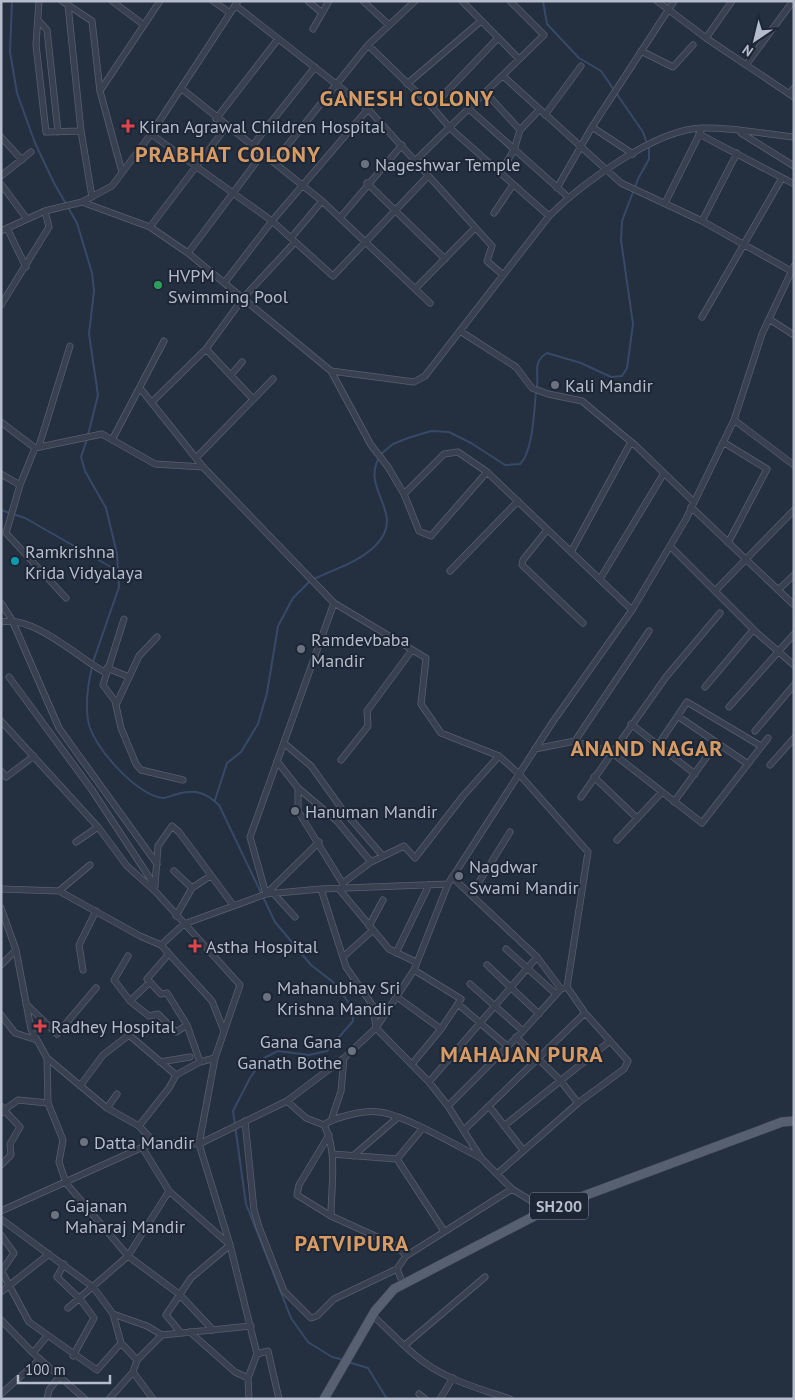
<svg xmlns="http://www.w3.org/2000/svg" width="795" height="1400" font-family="'PT Sans',sans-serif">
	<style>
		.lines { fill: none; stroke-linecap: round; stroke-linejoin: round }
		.stream { stroke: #384968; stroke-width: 2 }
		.street-casing { stroke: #575f6e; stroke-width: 7 }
		.primary-casing { stroke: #424a59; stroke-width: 10 }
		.street { stroke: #394150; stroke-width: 5.5 }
		.primary { stroke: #576070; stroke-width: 9 }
		.health-dot { fill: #e0444e; stroke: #1d2635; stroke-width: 2 }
		.worship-dot { fill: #6b7280; stroke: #1d2635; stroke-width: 2 }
		.leisure-dot { fill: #2e9e5b; stroke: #1d2635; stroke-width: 2 }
		.culture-dot { fill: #0f9aa8; stroke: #1d2635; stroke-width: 2 }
		.labels { text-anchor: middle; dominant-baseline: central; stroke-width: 4; stroke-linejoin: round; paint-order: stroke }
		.shield { fill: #1d2635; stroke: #878f9e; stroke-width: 1 }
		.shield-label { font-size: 16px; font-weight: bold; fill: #b5bccb }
		.poi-label { font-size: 18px; fill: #b5bccb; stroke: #1d2635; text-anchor: start }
		.district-label { font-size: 22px; font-weight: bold; letter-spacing: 1px; fill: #d89b63; stroke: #1d2635 }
	</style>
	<rect width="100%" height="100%" fill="#242f40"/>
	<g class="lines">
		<path class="stream" d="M12 1 10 52 17 93 35 143 54 183 77 223 92 273 94 291 89 334 98 395 88 435
			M537 387C539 373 532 362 547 353L581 363 611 377 622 376 627 368 633 324 621 240 622 221 638 179 649 159V149L643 132 601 71 579 58 547 24 543 1
			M87 439 81 457 85 471 106 508 117 554 119 587 93 662
			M381 454 393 444 408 438 431 431 449 432 471 443 505 465 520 464C533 452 534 411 536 392
			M1 510 25 518 118 571
			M314 579C334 569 357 563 374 547 409 514 360 491 379 458
			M92 667C88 684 85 702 88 720 91 745 137 796 163 798 166 798 171 796 174 795 194 789 204 791 219 805L275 922 311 965 333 982 352 1007 353 1021 327 1051 309 1055 278 1051 264 1058 250 1078 233 1111 246 1204 291 1318 308 1342 332 1357 344 1360
			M215 800 227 763 241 752 258 724 267 693 278 626 293 598 310 581
			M348 1362 368 1368 387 1399"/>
		<defs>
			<path id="street" d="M39 1 36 45 46 132 81 131
				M62 1 92 21 100 91 122 172
				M112 1 144 25
				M213 1 230 13
				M308 1 322 13
				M363 1 389 25
				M462 1 519 59
				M657 1 706 38 794 97
				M68 5 81 131 92 197
				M235 5 368 109 492 246 487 261 502 274
				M39 21 47 30 58 132
				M313 29 329 1
				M706 38 732 1
				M368 45 432 107 451 129 549 216
				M641 51 673 67 693 45
				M746 65 793 1
				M503 76 621 183 702 221 791 271
				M407 84 481 21
				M182 89 322 201 430 303
				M100 91 160 1
				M486 93 520 130
				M789 94 794 88
				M432 107 498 38
				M469 109 568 197
				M545 115 581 66
				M216 119 278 39
				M592 127 633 154
				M741 133 794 166
				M151 134 272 221 333 276 428 176
				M699 134 794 184
				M1 137 22 160
				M253 145 315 67
				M416 160 544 35 510 1
				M274 162 368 45 415 1
				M500 173 514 150 520 130 539 110
				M1 176 31 152
				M367 183 445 259
				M1 184 27 219
				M557 188 592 127 674 1
				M82 202 150 227 188 253 331 371 414 382 425 376 549 216C581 184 656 129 702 128 732 127 764 134 794 137
				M665 203 701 131
				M494 213 513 185
				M340 218 402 145
				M702 221 737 153
				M150 227 227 126
				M7 228 26 267
				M1 231 45 211 82 202 112 186 151 134 238 1
				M188 253 263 153
				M225 282 272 221 368 109
				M415 289 475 228
				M1 305 49 227 45 211
				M702 317 782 178
				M769 319 794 335
				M460 331 516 367 532 388 548 394 582 401 636 446 694 502
				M206 349 253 399
				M331 371 371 445 388 467 404 494 419 531 431 536 487 472
				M231 375 242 362
				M140 388 203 467
				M152 402 206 349 244 297 295 242 291 238 322 201
				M734 420 794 465
				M1 422 35 448
				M112 440 164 341
				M723 442 767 469 728 543
				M39 446 70 346
				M196 458 273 379
				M1 474 20 485
				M404 494 444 454 458 452 487 472 632 610
				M691 507 794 605
				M547 530 523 560 522 565 583 623
				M670 546 757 633 794 665
				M571 552 631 442
				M450 571 518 501
				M600 579 664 473
				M778 590 794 575
				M715 591 794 510
				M66 598 6 533 20 485 35 448 102 434 155 464 203 467 334 603 426 658 421 704 441 733 499 756 519 774 588 852 567 987
				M1 603 12 620 59 728 157 864
				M124 619 103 685 115 701 121 728 136 764 141 770 183 780
				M1 622C34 615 77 657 106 673
				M107 668 129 677
				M9 677 92 790 155 886
				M705 687 753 630
				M116 705 139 656 157 637
				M729 707 794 634
				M679 717 748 764
				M1 721 98 827 127 866 156 892 240 985 215 1058 199 1144 230 1245 257 1354 248 1378 249 1399
				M631 724 695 774
				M755 731 794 685
				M575 741 649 631
				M285 744 311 766 342 809 382 855
				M658 745 687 702 761 746
				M535 749 575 741 611 752 702 823 768 738
				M341 760 368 726 367 711 412 650
				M277 761 298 788V811L343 884
				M770 765 794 738
				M1 771 6 777 34 756
				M594 777 637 818
				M298 788 337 821 371 862
				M581 797 666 677 720 613
				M674 802 716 744
				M617 840 662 792
				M76 842 98 827
				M319 842 266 894 250 837 334 603
				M174 871 192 888
				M452 877 537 957 561 989 567 987 585 1013 628 1061 624 1069 578 1103 497 1174
				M343 883 371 862 404 846 415 858 463 796 499 756
				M155 885 158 846 172 826 179 832 233 905
				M1 889 59 891 140 936 161 945 212 1001 224 1031
				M321 889 346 967 373 1006 376 1028 429 1082 448 1106 481 1158 512 1189 546 1210
				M339 889 389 949 416 962
				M59 891 90 865
				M273 893 295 917
				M471 895 510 832
				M1 908 16 950 31 1029 47 1058 48 1103 63 1140 59 1162 66 1183 128 1256 179 1294 213 1330
				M176 916 192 888 210 876
				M369 926 383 900
				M161 945 184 924 266 894 321 889 448 884
				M506 949 556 994
				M167 951V956L147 979 161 994 167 993 187 1025 200 1062
				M396 953 429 885
				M128 956 114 980 130 1001 149 1016 158 1014 176 1032 187 1025
				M343 957 373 930
				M1 965 16 950
				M487 965 539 1014
				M83 970 79 945 96 911
				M470 984 523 1031
				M397 997 441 1029
				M130 1001 150 982
				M26 1004 57 1034 96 988
				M458 1004 507 1046
				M1 1015 15 1033 37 1040
				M516 1037 560 1080 578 1103
				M47 1058 107 1108 139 1126 154 1142
				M160 1062 190 1057
				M413 1063 441 1029 461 999 414 970
				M429 1082 537 957
				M80 1086 103 1055 129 1035 176 1075 200 1062 215 1058
				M287 1101 306 1118 324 1125C338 1151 331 1187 331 1216
				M1 1106 4 1110 18 1100 48 1103
				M448 1106 523 1031 561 989
				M489 1106 523 1150
				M107 1108 117 1094
				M1 1113 4 1110 20 1127 10 1144 11 1155 1 1165
				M332 1118 341 1091 344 1058
				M245 1121 254 1210 259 1227 284 1291 311 1318 317 1316 334 1299 397 1269 406 1256 512 1189
				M324 1125C334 1117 365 1110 379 1112 403 1114 457 1146 481 1158
				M139 1126 169 1088 176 1075
				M504 1126 610 1041
				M464 1130 585 1013
				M329 1135 299 1185 297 1195 331 1216 397 1246 406 1256
				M142 1147 169 1191 230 1245 191 1278 166 1315 181 1333
				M332 1154 397 1159 444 1231
				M353 1156 397 1118
				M397 1159 422 1129
				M1 1211 154 1142 199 1144 287 1101 344 1058 376 1028 414 970 448 884 552 723 632 610 686 519 734 420 762 334 794 266
				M1 1219 93 1287 113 1314 121 1343 137 1360
				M1 1235 14 1253 1 1272
				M64 1264 57 1277 80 1299 94 1318 73 1356
				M397 1269 403 1284
				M2 1272 29 1322 97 1370 121 1343
				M1 1292 49 1254
				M68 1308 128 1256 169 1191
				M113 1314 147 1326 162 1335
				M372 1315C389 1330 404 1347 421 1360 447 1380 480 1389 510 1399
				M1 1320 33 1353 85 1399
				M190 1332 235 1372 248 1378
				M405 1345 485 1277
				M33 1353 47 1336
				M257 1354 268 1351 279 1399
				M133 1372 137 1360 162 1335 251 1326
				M1 1394 40 1359
				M419 1394 425 1399
				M47 1399 49 1390 59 1377
				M109 1399 133 1372 153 1399
				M440 1399 453 1378"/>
			<path id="primary" d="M324 1399 375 1311 394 1289 546 1210 782 1122 794 1121"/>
		</defs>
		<use href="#street" class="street-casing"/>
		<use href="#primary" class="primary-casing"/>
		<use href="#street" class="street"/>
		<use href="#primary" class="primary"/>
	</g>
	<g class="health-dot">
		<path d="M125.5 118.5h5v5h5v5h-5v5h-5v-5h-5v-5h5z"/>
		<path d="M192.5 938.5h5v5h5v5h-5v5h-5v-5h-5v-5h5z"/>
		<path d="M37.5 1018.5h5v5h5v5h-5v5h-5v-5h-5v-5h5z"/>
	</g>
	<g class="worship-dot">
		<circle cx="365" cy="164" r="5"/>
		<circle cx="555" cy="385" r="5"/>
		<circle cx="301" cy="649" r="5"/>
		<circle cx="295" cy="811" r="5"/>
		<circle cx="459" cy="876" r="5"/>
		<circle cx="267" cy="997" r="5"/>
		<circle cx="352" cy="1051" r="5"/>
		<circle cx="84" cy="1142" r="5"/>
		<circle cx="55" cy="1215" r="5"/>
	</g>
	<circle class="leisure-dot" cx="158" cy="285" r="5"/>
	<circle class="culture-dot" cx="15" cy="561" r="5"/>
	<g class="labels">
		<rect class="shield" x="530" y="1192.5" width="58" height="27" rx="4"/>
		<g class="shield-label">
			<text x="559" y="1206">SH200</text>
		</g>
		<g class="poi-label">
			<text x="139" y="126">Kiran Agrawal Children Hospital</text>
			<text x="375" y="164">Nageshwar Temple</text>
			<text x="168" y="275">HVPM<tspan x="168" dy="21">Swimming Pool</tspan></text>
			<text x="565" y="385">Kali Mandir</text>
			<text x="25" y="551">Ramkrishna<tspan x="25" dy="21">Krida Vidyalaya</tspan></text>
			<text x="311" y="639">Ramdevbaba<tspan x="311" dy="21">Mandir</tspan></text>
			<text x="305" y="811">Hanuman Mandir</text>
			<text x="469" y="866">Nagdwar<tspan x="469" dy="21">Swami Mandir</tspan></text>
			<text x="206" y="946">Astha Hospital</text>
			<text x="277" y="987">Mahanubhav Sri<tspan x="277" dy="21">Krishna Mandir</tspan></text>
			<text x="51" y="1026">Radhey Hospital</text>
			<text x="342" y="1041" text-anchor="end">Gana Gana<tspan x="342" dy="21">Ganath Bothe</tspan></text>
			<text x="94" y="1142">Datta Mandir</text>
			<text x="65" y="1205">Gajanan<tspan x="65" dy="21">Maharaj Mandir</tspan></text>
		</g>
		<g class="district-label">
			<text x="407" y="98">GANESH COLONY</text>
			<text x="228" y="154">PRABHAT COLONY</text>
			<text x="647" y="748">ANAND NAGAR</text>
			<text x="522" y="1054">MAHAJAN PURA</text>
			<text x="352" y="1243">PATVIPURA</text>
		</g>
	</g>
	<rect width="795" height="1400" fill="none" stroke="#b5bccb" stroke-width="5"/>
	<g transform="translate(755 40) rotate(215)" stroke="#1d2635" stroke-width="4" paint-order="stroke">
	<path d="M0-4L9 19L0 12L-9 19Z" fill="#b5bccb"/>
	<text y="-8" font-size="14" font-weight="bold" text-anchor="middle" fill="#b5bccb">N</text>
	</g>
	<path d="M18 1375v8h92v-8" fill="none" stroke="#b5bccb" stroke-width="2.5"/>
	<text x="25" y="1375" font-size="15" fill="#b5bccb" stroke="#1d2635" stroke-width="4" paint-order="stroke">100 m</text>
</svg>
